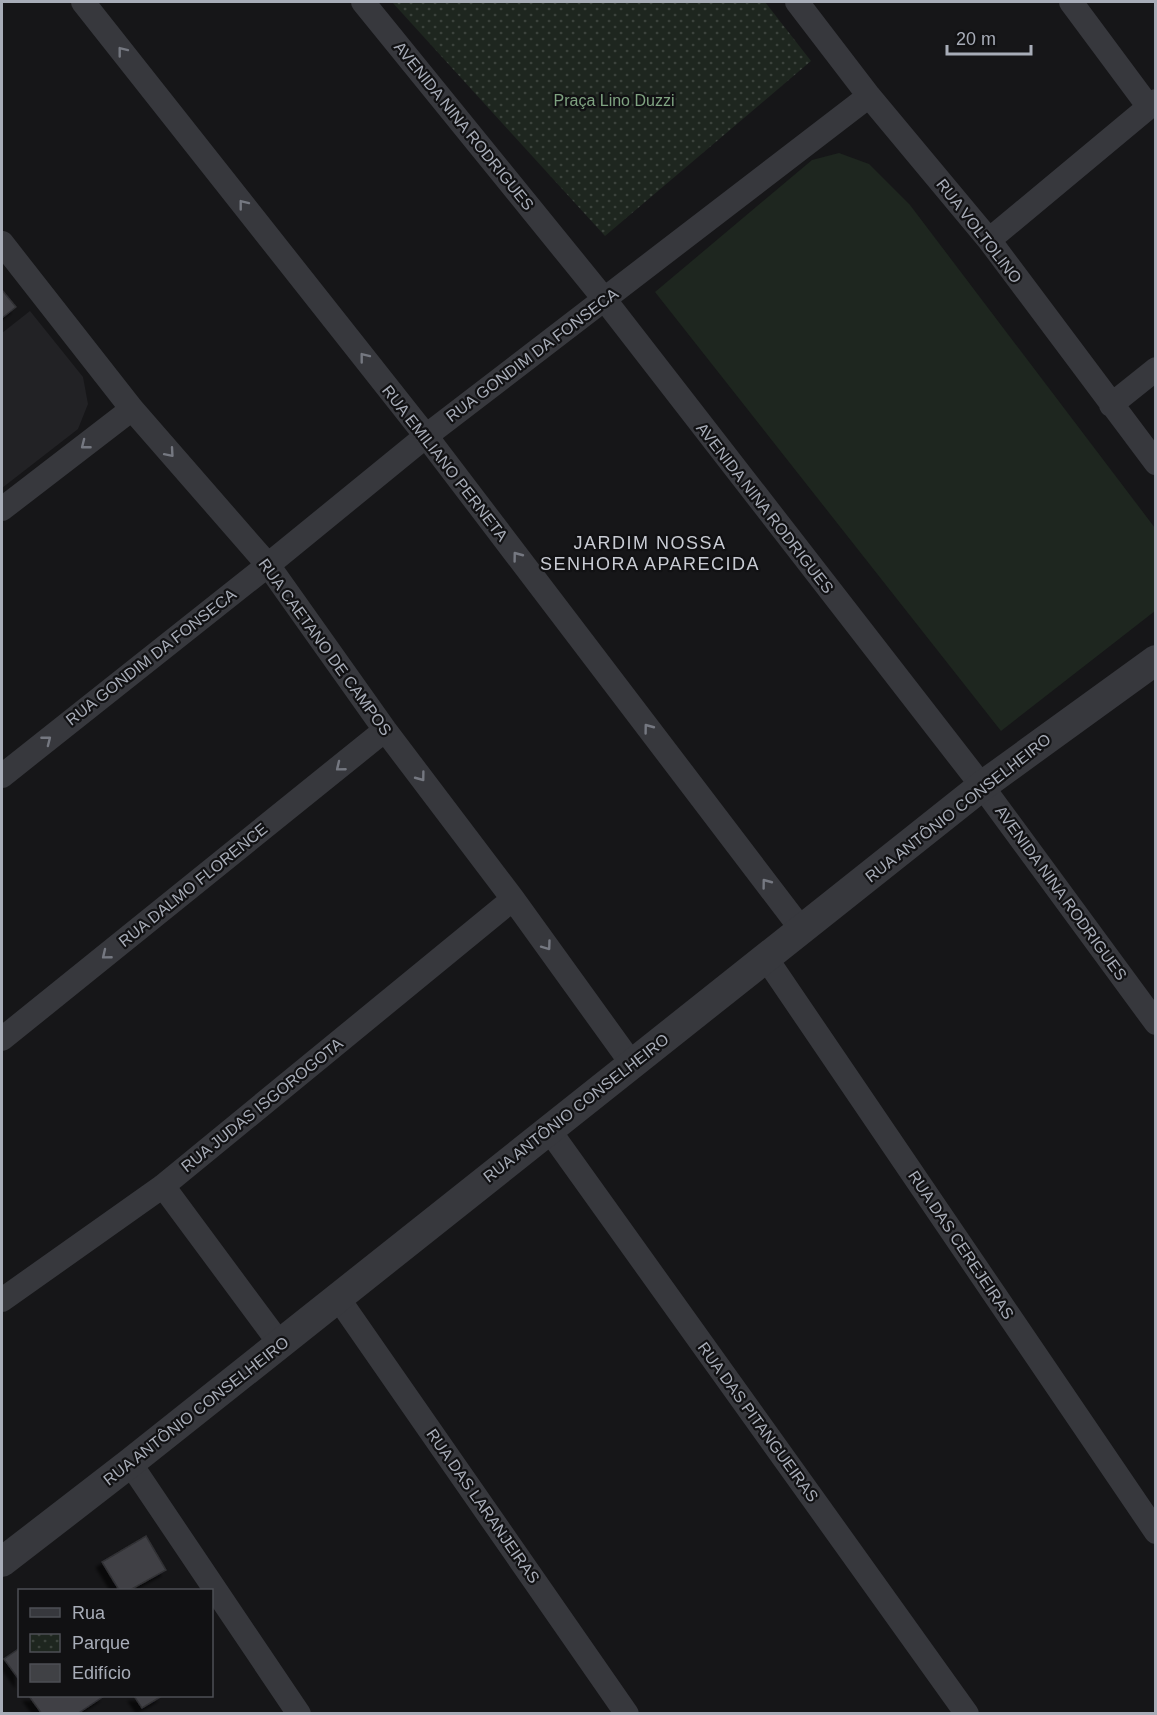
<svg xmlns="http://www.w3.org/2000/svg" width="1157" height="1715" font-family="Arial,sans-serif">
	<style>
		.built { fill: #222225 }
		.park { fill: url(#park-dots) }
		.garden { fill: #1e261f }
		.building { fill: #404145; stroke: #303034; stroke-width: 1.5; filter: url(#shadow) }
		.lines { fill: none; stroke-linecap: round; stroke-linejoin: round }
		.minor { stroke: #37383d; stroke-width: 24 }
		.tertiary { stroke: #37383d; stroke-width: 30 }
		.oneway { stroke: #757881 }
		.labels { text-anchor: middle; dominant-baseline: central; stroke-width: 4.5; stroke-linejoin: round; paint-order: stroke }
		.park-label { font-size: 16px; fill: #7fa381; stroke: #111113 }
		.street-label { font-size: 16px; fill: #a8adb8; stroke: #111113 }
		.neighbourhood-label { font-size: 18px; letter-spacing: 1.5px; fill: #c9ccd4; stroke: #111113 }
	</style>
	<defs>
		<pattern id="park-dots" width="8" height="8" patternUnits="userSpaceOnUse" patternTransform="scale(1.5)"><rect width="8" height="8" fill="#1e261f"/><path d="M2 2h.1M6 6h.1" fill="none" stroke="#3c433d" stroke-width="1.8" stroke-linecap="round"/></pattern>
		<filter id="shadow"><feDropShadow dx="-5.5" dy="5.5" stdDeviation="1.5" flood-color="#0009"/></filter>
	</defs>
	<rect width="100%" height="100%" fill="#161618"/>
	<path class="built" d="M30 311 83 377 88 404 78 429 2 488V333Z"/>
	<path class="park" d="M392 2H765L811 61 605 236Z"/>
	<path class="garden" d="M839 153 869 164 910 205 1155 528V611L1001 731 655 292 812 160Z"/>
	<path class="building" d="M2 290 16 307 2 318Z
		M146 1536 166 1570 130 1590H119L102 1562Z
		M20 1648V1681L4 1659Z
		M29 1696H104L77 1714H42Z
		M134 1696H162L142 1708Z"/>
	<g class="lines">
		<path class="minor" d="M83 2 426 436 802 930
			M363 2 605 300 982 786 1156 1023
			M797 2 869 96 989 240 1156 463
			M1071 2 1149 107
			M989 240 1156 101
			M2 243 132 409 268 565 385 730 513 899 632 1064
			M1111 405 1156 369
			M2 509 132 409
			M2 776 268 565 426 436 869 96
			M766 958 1156 1532
			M2 1039 385 730
			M549 1130 967 1714
			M163 1186 280 1344
			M338 1298 627 1714
			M2 1300 163 1186 513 899
			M130 1463 299 1714"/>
		<path class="tertiary" d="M2 1562 130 1463 982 786 1156 660"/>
	</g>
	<defs><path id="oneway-chevron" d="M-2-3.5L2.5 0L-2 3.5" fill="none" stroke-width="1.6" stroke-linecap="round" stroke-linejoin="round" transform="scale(1.5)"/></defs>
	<g class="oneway">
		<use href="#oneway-chevron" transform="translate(122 51) rotate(-128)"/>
		<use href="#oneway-chevron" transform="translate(243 204) rotate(-128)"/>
		<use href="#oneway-chevron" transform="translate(364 357) rotate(-128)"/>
		<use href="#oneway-chevron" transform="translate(85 445) rotate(142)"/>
		<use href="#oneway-chevron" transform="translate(170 453) rotate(49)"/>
		<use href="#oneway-chevron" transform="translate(517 556) rotate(-127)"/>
		<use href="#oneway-chevron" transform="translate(648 728) rotate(-127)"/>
		<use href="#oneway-chevron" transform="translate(47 740) rotate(-38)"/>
		<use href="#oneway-chevron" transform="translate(340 767) rotate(141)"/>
		<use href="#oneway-chevron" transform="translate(421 777) rotate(53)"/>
		<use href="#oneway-chevron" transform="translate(766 883) rotate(-127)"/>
		<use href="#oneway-chevron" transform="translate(547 946) rotate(54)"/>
		<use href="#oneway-chevron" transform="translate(106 955) rotate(141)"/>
	</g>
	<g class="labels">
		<g class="park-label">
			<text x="614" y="100">Praça Lino Duzzi</text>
		</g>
		<g class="street-label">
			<text transform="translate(464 126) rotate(51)">AVENIDA NINA RODRIGUES</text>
			<text transform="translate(979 231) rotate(52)">RUA VOLTOLINO</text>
			<text transform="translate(532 355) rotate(-37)">RUA GONDIM DA FONSECA</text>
			<text transform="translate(445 463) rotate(52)">RUA EMILIANO PERNETA</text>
			<text transform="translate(765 508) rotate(52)">AVENIDA NINA RODRIGUES</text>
			<text transform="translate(325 647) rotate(54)">RUA CAETANO DE CAMPOS</text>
			<text transform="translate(151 657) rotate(-38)">RUA GONDIM DA FONSECA</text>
			<text transform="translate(958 808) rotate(-38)">RUA ANTÔNIO CONSELHEIRO</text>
			<text transform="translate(193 885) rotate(-39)">RUA DALMO FLORENCE</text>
			<text transform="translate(1061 893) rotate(54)">AVENIDA NINA RODRIGUES</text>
			<text transform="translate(262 1105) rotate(-39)">RUA JUDAS ISGOROGOTA</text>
			<text transform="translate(576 1108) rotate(-38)">RUA ANTÔNIO CONSELHEIRO</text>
			<text transform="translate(961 1245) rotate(56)">RUA DAS CEREJEIRAS</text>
			<text transform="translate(196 1411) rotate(-38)">RUA ANTÔNIO CONSELHEIRO</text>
			<text transform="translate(758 1422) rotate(54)">RUA DAS PITANGUEIRAS</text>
			<text transform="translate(483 1506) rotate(55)">RUA DAS LARANJEIRAS</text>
		</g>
		<g class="neighbourhood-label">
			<text x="650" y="543">JARDIM NOSSA<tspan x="650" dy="21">SENHORA APARECIDA</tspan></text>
		</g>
	</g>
	<rect width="1157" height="1715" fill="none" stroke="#a8adb8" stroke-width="6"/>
	<rect x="18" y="1589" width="195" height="108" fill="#111113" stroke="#4d4f55" stroke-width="1.5"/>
	<rect x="30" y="1608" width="30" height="9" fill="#37383d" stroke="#4d4f55" stroke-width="1.5"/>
	<text x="72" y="1619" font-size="18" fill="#a8adb8">Rua</text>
	<rect x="30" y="1634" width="30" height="18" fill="url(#park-dots)" stroke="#4d4f55" stroke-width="1.5"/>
	<text x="72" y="1649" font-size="18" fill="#a8adb8">Parque</text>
	<rect x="30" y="1664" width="30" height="18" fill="#404145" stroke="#4d4f55" stroke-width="1.5"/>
	<text x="72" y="1679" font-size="18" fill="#a8adb8">Edifício</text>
	<path d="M947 45v9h84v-9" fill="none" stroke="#a8adb8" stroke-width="3"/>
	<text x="956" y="45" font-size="18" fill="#a8adb8" stroke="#111113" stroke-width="4.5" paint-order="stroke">20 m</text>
</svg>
